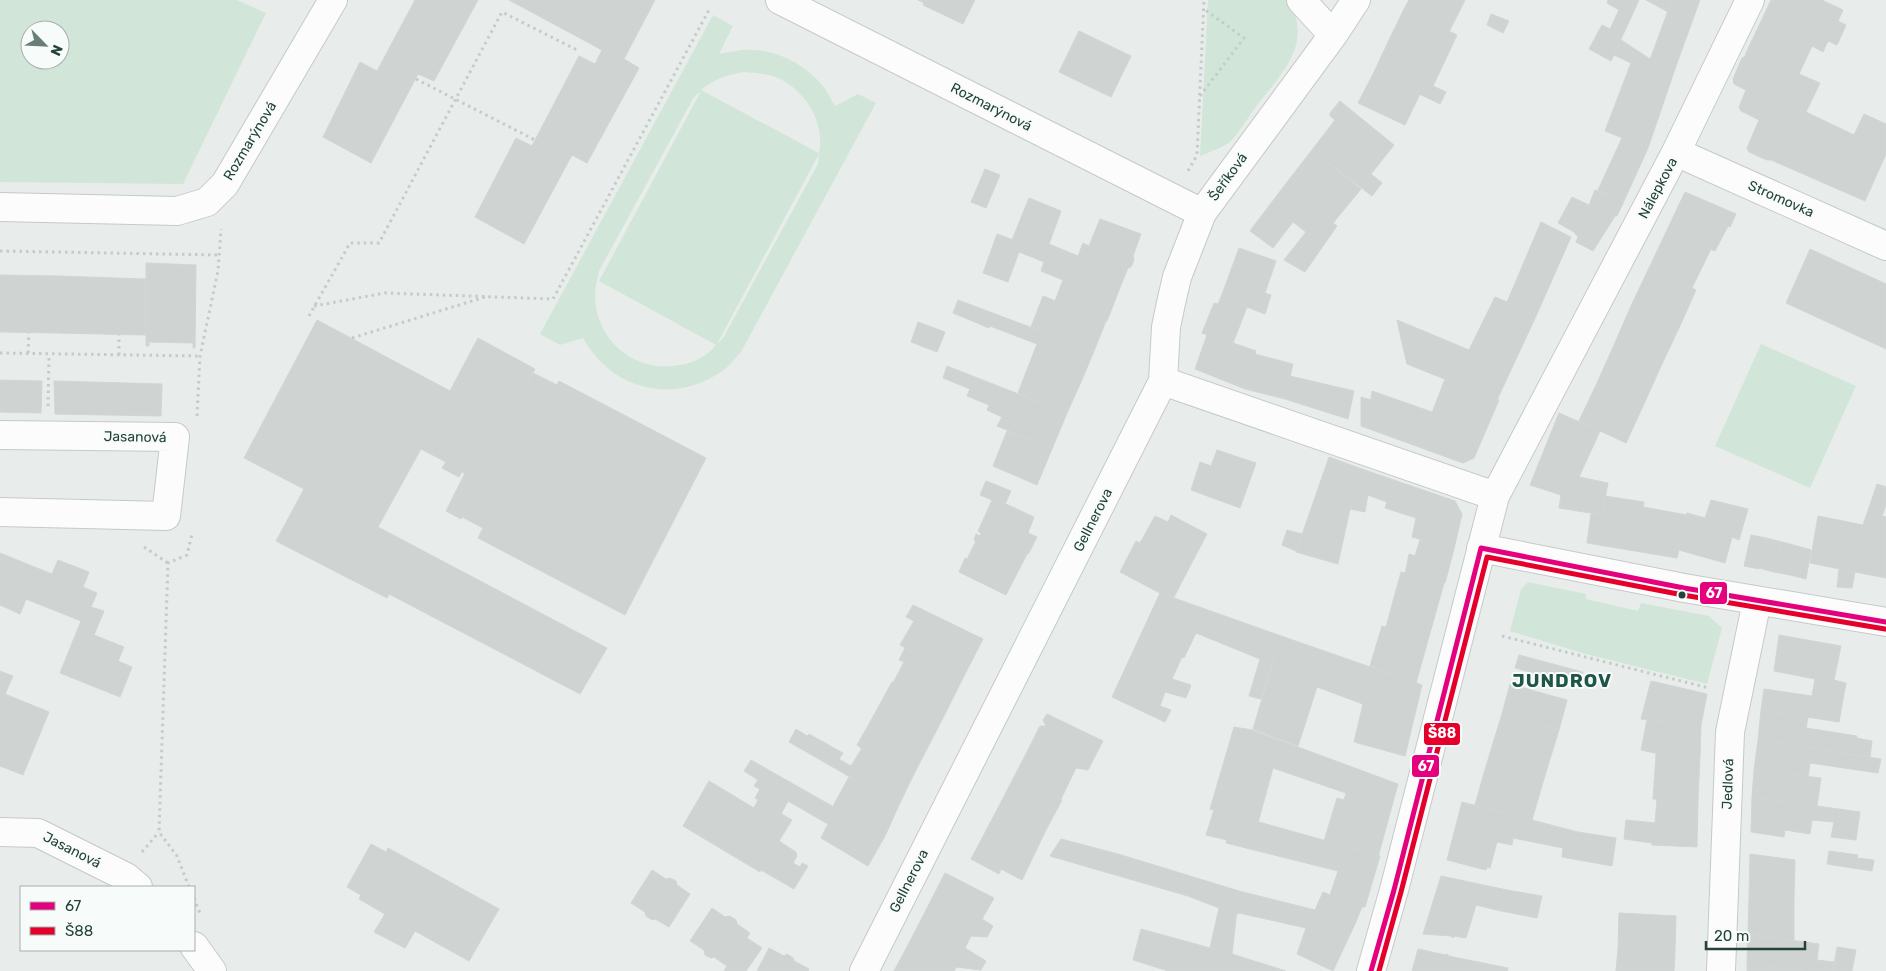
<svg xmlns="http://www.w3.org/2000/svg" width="1886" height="971" font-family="Rubik,sans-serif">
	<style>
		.green { fill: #d1e6d8; fill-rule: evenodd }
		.building { fill: #cfd4d2; stroke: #d1d6d4 }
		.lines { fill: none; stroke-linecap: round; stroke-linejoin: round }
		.minor-casing { stroke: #c5cac8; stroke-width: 30 }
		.path { stroke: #c3ccca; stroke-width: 3; stroke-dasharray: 2.5 4; stroke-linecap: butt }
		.minor { stroke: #fcfcfc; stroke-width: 28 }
		.bus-1-casing { stroke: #f7fbf9; stroke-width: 9 }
		.bus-2-casing { stroke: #f7fbf9; stroke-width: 9 }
		.bus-1 { stroke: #e5007d; stroke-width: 5 }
		.bus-2 { stroke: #e4002b; stroke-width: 5 }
		.bus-dot { fill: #24423a; stroke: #f7fbf9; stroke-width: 2 }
		.labels { text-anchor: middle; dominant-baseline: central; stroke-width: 4; stroke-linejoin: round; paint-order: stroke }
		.street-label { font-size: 14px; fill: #24423a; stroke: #f7fbf9 }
		.district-label { font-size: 19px; font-weight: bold; letter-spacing: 1px; fill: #1f5548; stroke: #f7fbf9 }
		.line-badge { stroke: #f7fbf9; stroke-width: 2 }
		.badge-label { font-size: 14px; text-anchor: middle; font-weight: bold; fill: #fff }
	</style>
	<rect width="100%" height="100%" fill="#e8edeb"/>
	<path class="green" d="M0 0H237L266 13 183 184 0 182ZM30 30H60V60H30Z
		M1208 0H1288C1314 42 1283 72 1258 104 1249 116 1241 130 1231 141 1223 148 1209 152 1200 156Z
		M713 15 733 26 719 54C726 53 734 51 741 50 773 47 804 63 823 86 828 92 831 100 835 106L858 94 876 103 741 352C736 357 731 364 725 369 676 406 612 391 583 338L560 345 540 334ZM744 72C757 73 771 74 782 80 808 94 825 125 819 153L701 90C713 79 728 75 744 72ZM701 91 599 281 716 345C706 358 689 365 672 366 635 370 601 343 596 306 594 294 596 283 599 271L694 97ZM819 154 818 164 723 338 717 344Z
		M1761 344 1856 386 1810 488 1715 446Z
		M1528 582 1586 594V599L1638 611 1641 603 1709 616 1722 628 1707 684 1582 653 1510 631 1521 589Z"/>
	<path class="building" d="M415 0H478L434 81 418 74 371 163 323 137 360 62 377 71Z
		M509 0H655L624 59 639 68 587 163 572 155 524 244 475 217 516 138 532 146 579 56 595 64 602 50Z
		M918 0H975L963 24 923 5 924 3Z
		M1409 0H1465L1449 32 1404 9Z
		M1608 0H1639L1611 61 1589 49 1602 25 1610 29 1619 10 1607 3Z
		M1646 0H1672L1668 12Z
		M1672 0H1700L1676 66 1651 57Z
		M1771 0H1822L1843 10 1838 21 1846 25 1837 45 1828 41 1823 52 1812 46 1799 74 1820 83 1806 112 1854 135 1864 114 1886 124V154L1865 201 1771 160H1767L1749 152 1747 148 1759 120 1741 111 1739 107 1746 90 1734 84 1733 79 1742 58 1746 56 1745 55Z
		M1404 9 1457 35 1442 67 1389 40Z
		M1491 14 1509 21 1503 33 1487 25Z
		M1079 31 1131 56 1111 97 1059 72Z
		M1389 40 1442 67 1433 86 1446 92 1440 104 1374 72Z
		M1621 40 1650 59 1651 57 1676 66 1648 148 1605 131 1631 63 1614 55Z
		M1374 72 1420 94 1405 125 1358 103Z
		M1340 101 1394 145 1371 174 1382 183 1372 196 1312 150 1335 120 1330 116V113Z
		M1622 138 1648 148 1624 201 1598 190Z
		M1312 150 1361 189 1333 223 1284 186Z
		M985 169 1000 175 986 208 971 202Z
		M1284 186 1337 226 1305 272 1284 260 1306 232 1293 222 1273 248 1250 231Z
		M1595 190 1624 201 1617 216H1615L1593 251 1576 242 1578 237 1574 232 1558 223 1572 197 1589 205Z
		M1685 192 1736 214 1730 227 1728 226 1715 251 1667 230Z
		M1029 198 1061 211 1049 244 1078 256 1083 243 1089 246 1100 219 1141 234 1133 256 1134 260 1131 267 1128 268 1123 280 1012 240Z
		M1541 222 1571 237 1537 314 1507 302Z
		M1667 230 1711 249 1692 288 1649 268Z
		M997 234 1123 280 1107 321 1055 301 1063 280 1041 271 1044 262 1019 252 1008 282 983 273Z
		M1239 248 1276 261 1265 293 1271 295 1265 314 1221 297Z
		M1810 249 1886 284V349L1786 303Z
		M146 263 196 265 195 348H193V343L149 342V346H146Z
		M1649 268 1696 290 1679 328 1631 306Z
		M0 275 59 276 57 333 0 332Z
		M59 276 146 279V335L57 333Z
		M1043 296 1106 321 1094 351 1031 327Z
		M1221 297 1247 307 1233 343 1256 351 1245 389 1195 369 1207 335 1202 333 1214 303 1218 304Z
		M1495 297 1537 314 1497 400 1412 366 1426 332 1469 350Z
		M958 300 1094 351 1081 382 1030 362 1037 344 990 326 989 328 953 313Z
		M1631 306 1679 328 1661 366 1614 345Z
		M317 320 450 391 478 338 535 369 476 478 462 472 459 477 442 468 446 462 421 449 378 527 607 648 580 694 389 594 387 598 276 541 304 489 244 458Z
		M1397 320 1426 332 1419 349 1402 343Z
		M918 322 945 332 937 352 911 342Z
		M1402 343 1419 349 1412 366 1407 364Z
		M1614 345 1661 366 1644 404 1597 383Z
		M1255 354 1293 364 1285 399 1245 389Z
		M1030 362 1081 382 1067 413 1018 393Z
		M947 366 1067 413 1052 449 997 426 1002 417 987 410 989 405 967 396 970 389 943 378Z
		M533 373 557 385 559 381 706 458 625 615 478 538 483 528 462 517 461 519 446 511 465 473 476 478Z
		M1290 376 1354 391 1348 419 1285 399Z
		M1445 379 1499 400 1474 458 1463 463 1419 447Z
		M0 380 42 381 41 413 0 412Z
		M54 381 162 384 161 416 55 414Z
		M1597 383 1644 404 1626 443 1579 421Z
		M1372 391 1432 412 1419 447 1361 426V397L1371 400Z
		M1559 413 1600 431 1579 477 1608 483 1602 515 1559 508 1561 495 1530 485Z
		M1007 431 1052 449 1037 485 993 466Z
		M1217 450 1256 463 1240 508 1191 490 1200 462 1211 466Z
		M1329 457 1359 468 1338 564 1296 552Z
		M1359 468 1455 501 1462 514 1454 549 1412 537 1416 518 1385 508 1387 502 1368 495 1365 512 1350 509Z
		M986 481 1011 491 1005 504 993 498 992 500 980 495Z
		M1877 484 1886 487V505L1882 516 1886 517V578L1855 572 1863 525Z
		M1605 496 1644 502 1643 507 1687 515 1677 558 1587 543 1591 514 1602 515Z
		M993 498 1034 517 1028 533 1037 537 1029 553H1028L1026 556 980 536 981 534 978 531Z
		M1711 500 1748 509 1739 540 1732 537 1725 563 1679 550 1687 513 1705 518Z
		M1171 515 1207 534 1189 568 1140 543 1155 516 1168 522Z
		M1818 516 1863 525 1855 572 1810 563Z
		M1287 530 1302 534 1296 551 1282 545Z
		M976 534 1026 556 1006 595 959 572 965 558 967 559 976 541 974 540Z
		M1751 535 1766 538 1759 569 1744 566Z
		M1766 538 1782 542 1774 572 1759 568Z
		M1420 540 1454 549 1445 583 1405 574 1409 554 1415 556Z
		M1136 541 1189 568 1174 597 1160 593 1120 572Z
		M1782 542 1797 546 1790 575 1774 572Z
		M1797 546 1811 550 1806 579 1790 575Z
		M0 553 52 574 58 560 89 572 83 587 97 593 91 607 104 611 94 635 124 647 118 661 132 667 120 697 60 673 81 621 26 599 20 614 0 605Z
		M1839 569 1855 572 1852 588 1837 587Z
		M1401 572 1444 583 1416 683 1370 666 1382 626 1386 627Z
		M1160 593 1284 637 1272 663 1261 699 1249 696 1260 659 1196 633 1184 658 1182 657 1172 679 1191 685 1186 698 1165 692 1124 671Z
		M913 605 983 639 964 676 900 645 914 621 906 617Z
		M1779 635 1841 646 1834 680 1846 683 1839 722 1761 710 1764 689 1812 696 1815 679 1774 671Z
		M1284 637 1422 685 1405 756 1354 742 1363 704 1317 687 1298 746 1253 729 1273 662Z
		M905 648 964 676 946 712 893 683 904 662 899 660Z
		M1519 655 1583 672 1580 686 1515 668Z
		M0 671 13 676 5 694 49 712 23 775 0 766Z
		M1124 671 1165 692 1160 706 1171 710 1165 722 1112 697Z
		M1651 681 1707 694 1701 725 1641 719Z
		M892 682 946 712 929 745 874 715Z
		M1510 684 1567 700 1559 730 1502 714Z
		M1761 710 1808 717 1806 728 1857 736V738L1872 741 1870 757 1758 740Z
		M1047 714 1103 741 1088 770 1076 768 1031 744 1040 726H1046L1043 720Z
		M1502 714 1559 730 1550 759 1493 743Z
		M874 715 929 745 913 776 869 754 857 745Z
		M1647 720 1701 725 1700 756H1668L1641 750Z
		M1234 727 1252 730 1398 784 1378 857 1324 841 1337 798 1344 800 1346 793 1273 768 1258 823 1210 809Z
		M796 729 807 736 809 734 843 753 839 759 851 766 862 748 869 754 913 776 899 805 789 742Z
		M1758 740 1881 759 1878 773 1810 763 1808 777 1754 770Z
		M1493 743 1550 759 1541 789 1484 773Z
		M1031 744 1076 768 1061 799 1015 775Z
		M1656 754 1700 756 1698 802 1653 799Z
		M751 760 885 836 868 866 821 838 828 824 788 801 781 814 755 798 760 789 754 786 758 780 744 771Z
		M1754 770 1821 778 1817 806 1752 797Z
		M1484 773 1541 789 1532 820 1475 805Z
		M1015 775 1062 800 1046 830 999 806Z
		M849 777 899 805 885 836 833 806Z
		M709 781 754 808 758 800 792 820 779 841 796 852 797 856 793 863 800 867 802 863 808 866 794 889 761 870 760 872 683 826Z
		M1752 797 1860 812 1856 840 1831 837 1834 822 1812 820 1810 834 1785 830 1784 837 1751 832Z
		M1657 799 1698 802 1697 847 1652 845V843L1624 839 1626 820 1655 823Z
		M1462 802 1578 832 1616 838 1612 866 1562 857 1563 848 1513 838 1512 845 1497 842 1490 868 1487 867 1486 870 1447 860Z
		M999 806 1046 830 1022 880 1001 869 999 874 971 859Z
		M1214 810 1234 815 1227 840 1206 835Z
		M1234 815 1380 856 1365 907H1362L1355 924 1315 910 1323 892 1330 895 1338 871 1226 843Z
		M1061 839 1118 854 1239 891 1232 954 1210 948 1219 908 1188 896 1050 856Z
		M371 844 386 852 388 848 499 909 469 961 415 931 405 948 374 932 385 914 359 899 361 895 347 887Z
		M1829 851 1858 855 1857 858 1874 860 1872 871 1827 864Z
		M1750 854 1795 860 1794 899 1749 898Z
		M652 870 666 879 670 878 676 881 677 885 690 894 669 927 655 919 652 920 646 916 645 912 631 903Z
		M945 873 994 898 982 919 993 926 987 937 971 936 925 912Z
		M1441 876 1507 890 1501 911 1476 905 1466 938 1454 936 1453 938 1451 936 1423 934Z
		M1507 890 1542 896 1537 918 1501 911Z
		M1239 891 1315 910 1355 924 1333 971 1297 954 1306 928 1239 913 1236 915Z
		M1749 898 1794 899V941L1748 934Z
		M712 908 725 917 730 916 736 920 737 924 750 933 747 938 762 948 746 971H724L727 966 714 957 711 958 705 955 704 950 690 941Z
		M925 912 971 936 965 948 986 961 981 970 956 967 909 943Z
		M1619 913 1676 916 1675 951 1618 948Z
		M1141 929 1232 954 1286 971H1168L1133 960Z
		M1748 934 1819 944 1817 960 1834 962 1833 971H1804L1747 963Z
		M909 943 956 967 954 971H894Z
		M1837 947 1856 950 1852 971H1833Z
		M769 948 784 956 787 954 793 958 794 961 809 969 808 971H757Z
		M1618 948 1675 951 1674 971H1616Z
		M1418 949 1445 955 1448 954V956L1508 968 1507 971H1412Z
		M1747 963 1804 971H1747Z"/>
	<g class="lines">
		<defs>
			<path id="minor" d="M780 0 1202 213
				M1301 0 1333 35
				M1676 152 1886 246
				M0 207 177 211 207 202 225 184 333 0
				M1163 381 1495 496
				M0 435 175 437 166 516 0 512
				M1481 548 1684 588 1886 622
				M0 832 38 833 126 877 138 887
				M194 946 212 971
				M864 971 1163 381 1166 327 1171 303 1177 277 1202 213 1333 35 1356 0
				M1371 971 1394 890 1495 496 1676 152 1750 0
				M1721 971 1730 732 1757 601"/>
		</defs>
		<use href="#minor" class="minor-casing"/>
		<path class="path" d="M416 79 535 140
			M1200 96 1244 38 1204 9
			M1188 171 1197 155 1204 0
			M0 251 219 255
			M314 306 385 293 553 299 709 10
			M309 316 350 243H379L502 12 579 51
			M352 338 485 297
			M0 353 200 356
			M28 353 29 333
			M119 355V335
			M48 406 49 354
			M197 416 200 356 218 271 221 229
			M144 547 168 563
			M1502 636 1709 688
			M142 852 159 832
			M189 887 177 856 159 832 168 563 187 555 192 534
			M194 898 201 916"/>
		<use href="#minor" class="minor"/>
		<defs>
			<path id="bus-1" d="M1371 971 1394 890 1481 548 1684 588 1886 622"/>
			<path id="bus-2" d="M1379 971 1401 892 1487 557 1683 595 1885 629"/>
		</defs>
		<use href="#bus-1" class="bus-1-casing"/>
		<use href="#bus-2" class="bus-2-casing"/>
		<use href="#bus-1" class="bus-1"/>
		<use href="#bus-2" class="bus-2"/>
	</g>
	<circle class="bus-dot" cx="1682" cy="595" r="4.5"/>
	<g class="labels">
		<g class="street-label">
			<text transform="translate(991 107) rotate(27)">Rozmarýnová</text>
			<text transform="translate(250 141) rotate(-59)">Rozmarýnová</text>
			<text transform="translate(1228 177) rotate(-54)">Šeříková</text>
			<text transform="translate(1658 188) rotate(-62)">Nálepkova</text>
			<text transform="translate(1781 199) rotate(24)">Stromovka</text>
			<text transform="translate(135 437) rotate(1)">Jasanová</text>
			<text transform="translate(1093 520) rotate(-63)">Gellnerova</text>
			<text transform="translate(1728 784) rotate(-88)">Jedlová</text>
			<text transform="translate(72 850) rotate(27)">Jasanová</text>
			<text transform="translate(909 881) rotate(-63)">Gellnerova</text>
		</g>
		<g class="district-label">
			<text x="1562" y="680">JUNDROV</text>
		</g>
	</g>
	<g class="line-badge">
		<rect x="1699" y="581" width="29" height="24" rx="5" fill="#e5007d"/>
		<rect x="1423" y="722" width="38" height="24" rx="5" fill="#e4002b"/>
		<rect x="1411" y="754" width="29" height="24" rx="5" fill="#e5007d"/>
	</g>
	<g class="badge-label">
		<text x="1714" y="598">67</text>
		<text x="1442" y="738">Š88</text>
		<text x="1426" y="771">67</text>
	</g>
	<rect x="20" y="886" width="175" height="65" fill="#f7fbf9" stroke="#a3b1ad"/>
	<rect x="30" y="902" width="25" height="8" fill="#e5007d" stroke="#a3b1ad"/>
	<text x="65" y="911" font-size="15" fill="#24423a">67</text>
	<rect x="30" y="927" width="25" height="8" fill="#e4002b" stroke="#a3b1ad"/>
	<text x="65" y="936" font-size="15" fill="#24423a">Š88</text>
	<g transform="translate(45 45) rotate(114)"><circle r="24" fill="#f7fbf9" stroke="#a3b1ad"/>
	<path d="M0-4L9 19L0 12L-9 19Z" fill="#697e78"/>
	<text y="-8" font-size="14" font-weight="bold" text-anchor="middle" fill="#24423a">N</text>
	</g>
	<path d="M1706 941v8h99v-8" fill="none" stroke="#24423a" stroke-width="2.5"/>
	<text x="1714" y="941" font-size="15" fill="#24423a" stroke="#f7fbf9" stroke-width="4" paint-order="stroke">20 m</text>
</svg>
